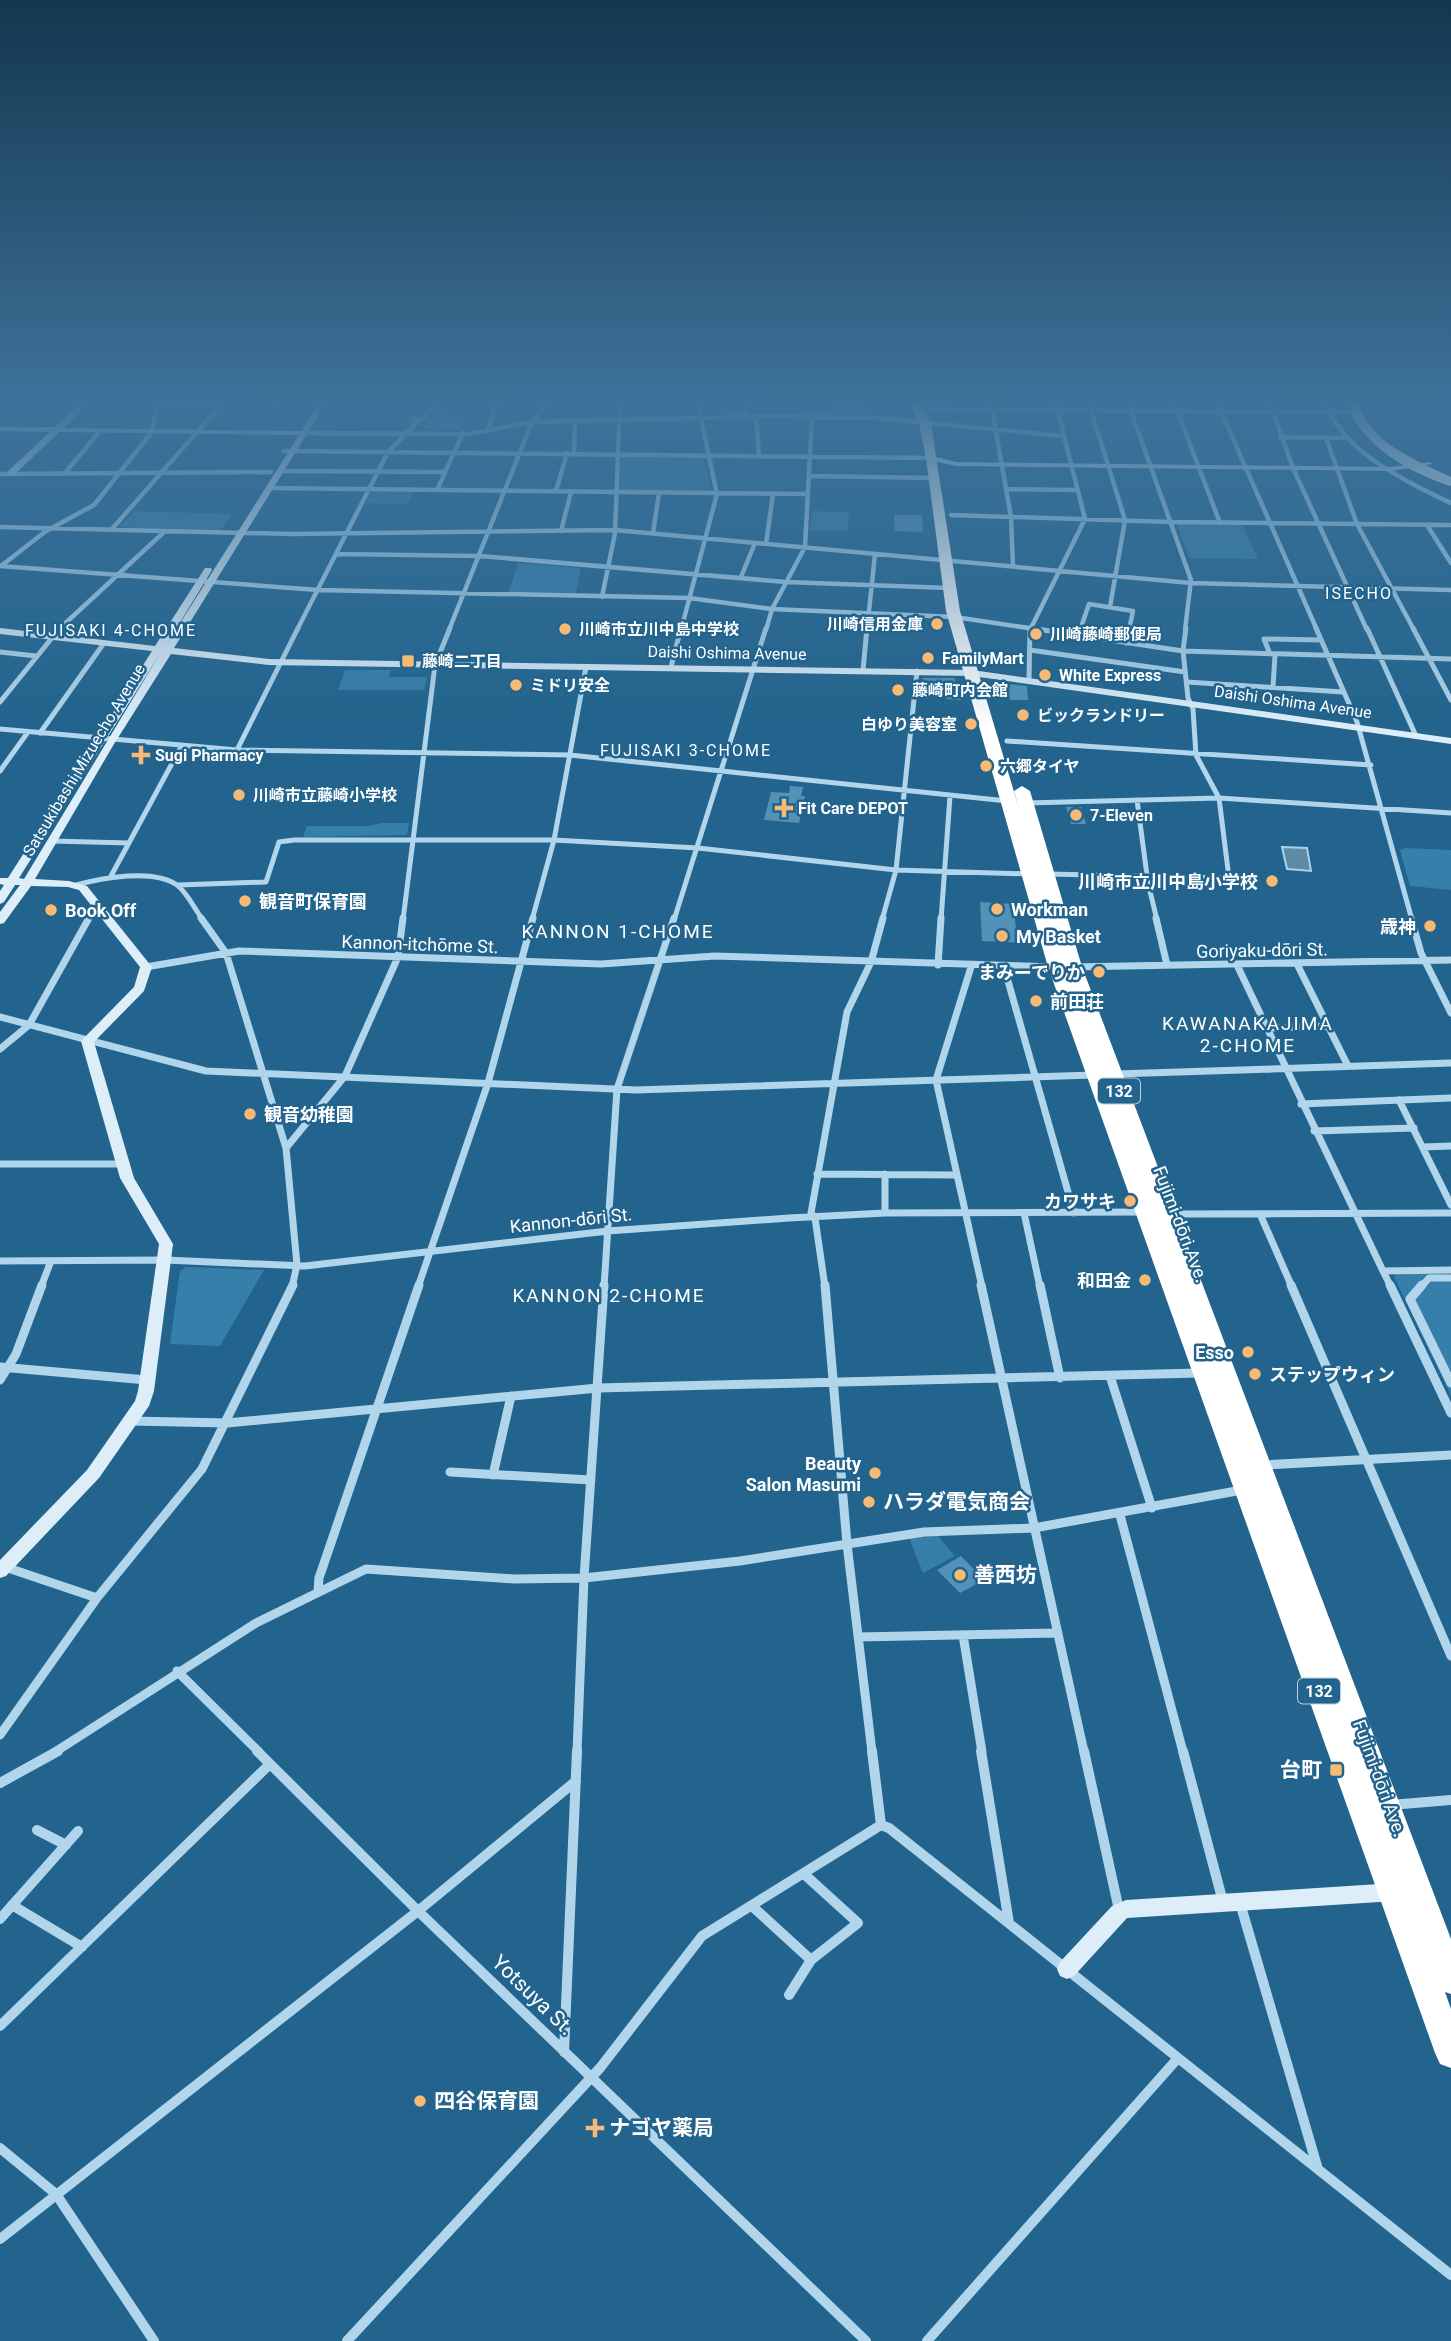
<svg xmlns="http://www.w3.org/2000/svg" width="1451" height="2341" font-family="Roboto,'Noto Sans JP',sans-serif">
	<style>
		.green { fill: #367faa }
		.water { fill: #5e8aa6; stroke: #a5d3ec; stroke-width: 2 }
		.building { fill: #5392b8 }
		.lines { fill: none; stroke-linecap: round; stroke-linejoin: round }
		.street-far4 { stroke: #b1d6eb; stroke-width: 4.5 }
		.street-far3 { stroke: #b1d6eb; stroke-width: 5 }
		.street-far2 { stroke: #b1d6eb; stroke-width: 7 }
		.street-far1 { stroke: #b1d6eb; stroke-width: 9 }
		.street { stroke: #b1d6eb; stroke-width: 10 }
		.secondary { fill: #ddeef9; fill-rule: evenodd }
		.highway { fill: #fff; fill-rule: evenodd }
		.street-bridge { stroke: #b1d6eb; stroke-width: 4.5 }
		.poi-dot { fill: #f7ba74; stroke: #22648d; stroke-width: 2.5 }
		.labels { text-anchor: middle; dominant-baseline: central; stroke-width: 5; stroke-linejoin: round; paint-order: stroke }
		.far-neighbourhood-label { font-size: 16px; letter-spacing: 2px; fill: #fff; stroke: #22648d }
		.far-poi-label { font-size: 16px; font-weight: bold; fill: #fff; stroke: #22648d; text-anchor: start }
		.far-street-label { font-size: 16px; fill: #fff; stroke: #22648d }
		.shield { fill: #22648d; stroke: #bdd0dd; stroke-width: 2 }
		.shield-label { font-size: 16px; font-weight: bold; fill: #fff }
		.poi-label { font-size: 18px; font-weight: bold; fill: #fff; stroke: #22648d; text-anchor: end }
		.street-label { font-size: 18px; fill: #fff; stroke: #22648d }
		.neighbourhood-label { font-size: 19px; letter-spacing: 2px; fill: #fff; stroke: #22648d }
		.near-poi-label { font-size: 21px; font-weight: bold; fill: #fff; stroke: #22648d; text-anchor: start }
		.near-street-label { font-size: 21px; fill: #fff; stroke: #22648d }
	</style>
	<rect width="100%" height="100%" fill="#22648d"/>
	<path class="green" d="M827 400H869L874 415H831Z
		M621 457H703L711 490H620Z
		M372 491 413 492 407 504 366 503Z
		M134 511 233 514 220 531 119 527Z
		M812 511 849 512 848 531H810Z
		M1177 525H1242L1258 559 1189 558Z
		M518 563 581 568 576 593 509 592Z
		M345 670H391L389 677H427L424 690H338Z
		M381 823H409L407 835 303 837 307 826H370Z
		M1405 848 1451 850V890L1410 886 1400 850Z
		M186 1267 264 1270 220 1346 170 1344 180 1271Z
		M1397 1274H1451V1396L1394 1277Z
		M937 1535 955 1556 923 1573 909 1538Z"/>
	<path class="water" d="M1282 847 1307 848 1311 871 1287 869Z"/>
	<path class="building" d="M433 413 470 414 460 429H422Z
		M894 515H922L923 532 895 531Z
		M922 678H954L956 683H960L961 700 946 699 947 694 924 693Z
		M1007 684 1027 686 1028 700H1010Z
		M790 786 803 787 801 796H805L799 823 764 820 771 792 789 793Z
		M1066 807H1081L1086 824H1071Z
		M980 902 1013 904 1016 928H1022L1024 943 982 941Z
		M961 1556 984 1580 960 1593 937 1570Z"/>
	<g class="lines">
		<path class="street-far4" d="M987 400 992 409 1011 517 1013 566
			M1088 400 1125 520 1110 607
			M1127 400 1191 580 1185 630
			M1173 400 1220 523
			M1216 400 1317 630
			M1269 400 1293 468 1367 630
			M1324 400C1342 452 1405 481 1451 503
			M158 405 220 406
			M272 405 275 400
			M927 409 1354 412
			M746 416 748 400
			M756 416 759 455
			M487 430 498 400
			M305 433 469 434 532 422 770 416 877 418 1064 436
			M1280 437 1347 438
			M1326 438 1357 524 1414 630
			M284 451 932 458
			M574 453 575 421
			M281 471 445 472
			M65 473 99 432
			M0 474 271 472
			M809 476 935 478
			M270 488 807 494
			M1007 489 1078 490
			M437 490 463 433
			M556 491 567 453
			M951 515 1171 522 1451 525
			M1427 525 1451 563
			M0 527 291 534 615 530 1191 583 1451 590
			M112 529 225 400
			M561 531 571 492
			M653 533 659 493
			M766 544 773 494
			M336 554 480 556 786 582 949 588
			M0 566 318 590 689 598 772 609 955 617 1042 630
			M1 566 46 531 94 505 151 433 159 400
			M741 577 755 543
			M602 597 615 533 620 400
			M58 630 164 532
			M297 630 388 452 439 400
			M449 630 532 422 549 400
			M681 630 717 494 697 400
			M766 630 772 609 805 547 812 417
			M867 630 875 554
			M1030 630 1085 519 1055 400
			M1080 630 1089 604 1133 611 1129 630"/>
		<path class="street-far3" d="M1030 628 1183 651 1451 659
			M1316 628 1357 722 1412 920
			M1367 628 1416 736
			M1413 628 1451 700
			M1078 635 1080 628
			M1126 643 1129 628
			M1030 650 1185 672
			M0 652 36 656
			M1270 654 1264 639 1321 640
			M671 667 681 628
			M863 670 867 628
			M1029 680 1030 628
			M1187 682 1343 692
			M1273 687 1275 655
			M0 702 60 628
			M0 729 237 750 570 755 1007 801
			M40 733 104 643
			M1007 741 1371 765
			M237 750 298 628
			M0 771 28 732
			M1137 800 1148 883 1157 920
			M1026 803 1219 798 1451 813
			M51 841 129 843
			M1048 874 1229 878 1219 798 1196 755 1193 709 1188 698 1183 651 1186 628
			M111 876 182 745
			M76 885C102 878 153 868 177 885 187 892 195 910 203 920
			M178 885 266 882 279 842 294 840H554L698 848 896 870 1029 874
			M88 920 96 906
			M403 920 435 665 450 628
			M532 920 554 840 586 667
			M674 920 766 628
			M882 920 896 870 917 671
			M941 920 950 796"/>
		<path class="street-far2" d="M201 918 226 953 286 1148 297 1265 292 1287
			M1156 918 1167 965
			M1411 918 1421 953 1451 1013
			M1297 964 1348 1066
			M938 965 941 918
			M1237 965 1383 1271
			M146 967 239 951 601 964 715 956 1057 967
			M971 967 936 1080 982 1287
			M1004 967 1074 1213
			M1072 967 1451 960
			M0 1017 206 1071 636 1090 1093 1075
			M1267 1028 1328 1026
			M0 1049 29 1025 89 918
			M1116 1074 1451 1063
			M1399 1100 1451 1205
			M1301 1104 1451 1098
			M1314 1131 1414 1128
			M1423 1147 1451 1146
			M286 1148 345 1076 398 957 403 918
			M0 1164H122
			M817 1174 956 1175
			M885 1174V1213
			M1024 1213 1040 1287
			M1168 1214 1451 1213
			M1260 1214 1292 1287
			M0 1261 165 1260 305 1266 608 1231 789 1218 885 1213 1142 1212
			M41 1287 51 1261
			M418 1287 488 1083 533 918
			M604 1287 617 1089 674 918
			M825 1287 815 1218 811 1213 847 1012 871 962 883 918
			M1391 1287 1383 1271 1451 1270
			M1421 1287 1429 1278H1451"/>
		<path class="street-far1" d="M825 1285 847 1544 872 1752
			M981 1285 1084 1752
			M1040 1285 1060 1378
			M1291 1285 1451 1656
			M1390 1285 1451 1413
			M1422 1285 1410 1299 1451 1383
			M0 1367 147 1380
			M1110 1376 1152 1508
			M0 1380 16 1354 42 1285
			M131 1421 227 1423 598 1388 1199 1373
			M1263 1465 1451 1455
			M450 1472 591 1480
			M493 1475 511 1396
			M1120 1515 1183 1752
			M5 1567 97 1598
			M318 1591 319 1578 419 1285
			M963 1635 982 1752
			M858 1637 1058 1633
			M177 1671 259 1752
			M0 1735 97 1598 202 1469 293 1285
			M55 1752 256 1623 366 1569 514 1579 584 1578 740 1561 924 1532 1034 1528 1242 1490
			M577 1752 584 1578 604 1285"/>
		<path class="street" d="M257 1751 418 1911 866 2341
			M872 1751 881 1825
			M981 1751 1009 1923
			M1084 1751 1119 1910
			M1183 1751 1223 1902
			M0 1783 58 1751
			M1390 1805 1451 1800
			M37 1830 66 1845
			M1240 1903 1317 2166
			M12 1905 82 1947
			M752 1906 811 1960
			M0 1919 78 1831
			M789 1995 811 1960 858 1923 804 1874
			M0 2026 270 1764
			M564 2052 577 1751
			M0 2148 56 2194 154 2341
			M0 2239 418 1911 576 1781
			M347 2341 600 2068 702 1936 881 1825 889 1828 1451 2275
			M927 2341 1178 2058"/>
		<path class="secondary" d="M84 400H92L64 428 302 431 321 400H328L174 648 269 659 972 670 1451 738V744L972 676 269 665 171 654 114 744 35 879 69 881 87 886 152 967 144 991 94 1042 134 1178 173 1244 154 1391 149 1406 99 1478 6 1576 0 1578V1560L87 1470 135 1401 138 1391 159 1244 120 1178 81 1041 134 987 140 967 79 890 68 887 31 886 4 923 0 924V912L20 885H15L4 902 0 904V891L4 885 0 884V878H8L152 651 0 634V628L155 646 205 568H211L212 570 165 647 299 435 59 432 13 476H7V472L50 432 0 431V427H55ZM161 652 24 879 19 878Z
			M932 456 956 462 1391 467 1429 462 1433 464 1391 471 956 466 929 460 928 458Z
			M1395 1883 1402 1886 1405 1892 1402 1898 1395 1901 1127 1918 1074 1976 1067 1979 1060 1976 1057 1969 1060 1962 1112 1906 1126 1900Z"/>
		<path class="highway" d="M908 400H919L931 424 960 611 1020 812 1014 791 1022 786 1030 791 1082 967 1451 1939V1994L1445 1992 1451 2009V2068L1440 2064 1435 2053 1048 967 946 611 926 458 919 424Z
			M1346 400H1357C1369 443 1414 459 1451 477V486C1409 473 1358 444 1346 400Z"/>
		<path class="street-bridge" d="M412 419H426"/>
	</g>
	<linearGradient id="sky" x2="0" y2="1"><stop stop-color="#13374e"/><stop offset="0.55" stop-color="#3e729a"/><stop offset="1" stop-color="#3e729a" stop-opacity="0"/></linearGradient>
	<rect width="1451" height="728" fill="url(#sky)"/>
	<g class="poi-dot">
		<circle cx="937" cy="624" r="7"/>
		<circle cx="565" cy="629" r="7"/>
		<circle cx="1036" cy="634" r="7"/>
		<circle cx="928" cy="658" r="7"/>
		<rect x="401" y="654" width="14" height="14" rx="3.5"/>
		<circle cx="1045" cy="675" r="7"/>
		<circle cx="516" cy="685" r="7"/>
		<circle cx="898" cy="690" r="7"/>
		<circle cx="1023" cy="715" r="7"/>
		<circle cx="971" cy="724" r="7"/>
		<path d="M137.5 744.5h7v7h7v7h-7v7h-7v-7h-7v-7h7z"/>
		<circle cx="986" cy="766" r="7"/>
		<circle cx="239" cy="795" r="7"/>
		<path d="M780.5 797.5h7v7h7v7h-7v7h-7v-7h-7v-7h7z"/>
		<circle cx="1076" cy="815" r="7"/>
		<circle cx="1272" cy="881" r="7"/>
		<circle cx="245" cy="901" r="7"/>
		<circle cx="997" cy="909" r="7"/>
		<circle cx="51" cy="910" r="7"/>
		<circle cx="1430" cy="926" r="7"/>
		<circle cx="1002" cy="936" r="7"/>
		<circle cx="1099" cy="972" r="7"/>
		<circle cx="1036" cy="1001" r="7"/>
		<circle cx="250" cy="1114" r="7"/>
		<circle cx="1130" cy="1201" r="7"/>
		<circle cx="1145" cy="1280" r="7"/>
		<circle cx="1248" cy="1352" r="7"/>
		<circle cx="1255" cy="1374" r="7"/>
		<circle cx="875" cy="1473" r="7"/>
		<circle cx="869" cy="1502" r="7"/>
		<circle cx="960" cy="1575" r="7"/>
		<rect x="1329" y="1763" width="14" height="14" rx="3.5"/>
		<circle cx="420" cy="2101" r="7"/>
		<path d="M591.5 2117.5h7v7h7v7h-7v7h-7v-7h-7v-7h7z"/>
	</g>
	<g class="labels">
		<g class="far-neighbourhood-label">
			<text x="1359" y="593">ISECHO</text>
			<text x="111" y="630">FUJISAKI 4-CHOME</text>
			<text x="686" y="750">FUJISAKI 3-CHOME</text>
		</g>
		<g class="far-poi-label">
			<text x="923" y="624" text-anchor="end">川崎信用金庫</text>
			<text x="579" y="629">川崎市立川中島中学校</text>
			<text x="1050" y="634">川崎藤崎郵便局</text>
			<text x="942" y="658">FamilyMart</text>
			<text x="422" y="661">藤崎二丁目</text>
			<text x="1059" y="675">White Express</text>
			<text x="530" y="685">ミドリ安全</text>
			<text x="912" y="690">藤崎町内会館</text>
			<text x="1037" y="715">ビックランドリー</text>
			<text x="957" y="724" text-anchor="end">白ゆり美容室</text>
			<text x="155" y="755">Sugi Pharmacy</text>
			<text x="1000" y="766">六郷タイヤ</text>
			<text x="253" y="795">川崎市立藤崎小学校</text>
			<text x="798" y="808">Fit Care DEPOT</text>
			<text x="1090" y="815">7-Eleven</text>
		</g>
		<g class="far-street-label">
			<text transform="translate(727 653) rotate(1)">Daishi Oshima Avenue</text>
			<text transform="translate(1293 702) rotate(8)">Daishi Oshima Avenue</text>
			<text transform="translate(84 760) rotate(-59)">Satsukibashi Mizuecho Avenue</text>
		</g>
		<g class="shield">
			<rect x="1098" y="1078.5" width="42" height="25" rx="5"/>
			<rect x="1298" y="1678.5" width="42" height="25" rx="5"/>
		</g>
		<g class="shield-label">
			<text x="1119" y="1091">132</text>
			<text x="1319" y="1691">132</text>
		</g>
		<g class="poi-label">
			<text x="1258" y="881">川崎市立川中島小学校</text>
			<text x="259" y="901" text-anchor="start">観音町保育園</text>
			<text x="1011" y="909" text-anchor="start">Workman</text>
			<text x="65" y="910" text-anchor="start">Book Off</text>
			<text x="1416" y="926">歳神</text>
			<text x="1016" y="936" text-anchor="start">My Basket</text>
			<text x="1085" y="972">まみーでりか</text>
			<text x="1050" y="1001" text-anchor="start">前田荘</text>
			<text x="264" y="1114" text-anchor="start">観音幼稚園</text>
			<text x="1116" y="1201">カワサキ</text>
			<text x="1131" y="1280">和田金</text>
			<text x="1234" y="1352">Esso</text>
			<text x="1269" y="1374" text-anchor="start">ステップウィン</text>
			<text x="861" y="1463">Beauty<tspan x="861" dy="21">Salon Masumi</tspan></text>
		</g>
		<g class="street-label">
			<text transform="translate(420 944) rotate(2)">Kannon-itchōme St.</text>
			<text transform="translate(1262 950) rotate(-1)">Goriyaku-dōri St.</text>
			<text transform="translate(571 1220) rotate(-6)">Kannon-dōri St.</text>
			<text transform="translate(1181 1224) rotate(69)">Fujimi-dōri Ave.</text>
			<text transform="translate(1380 1778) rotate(70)">Fujimi-dōri Ave.</text>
		</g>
		<g class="neighbourhood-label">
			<text x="618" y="931">KANNON 1-CHOME</text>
			<text x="1248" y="1023">KAWANAKAJIMA<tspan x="1248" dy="22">2-CHOME</tspan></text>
			<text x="609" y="1295">KANNON 2-CHOME</text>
		</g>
		<g class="near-poi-label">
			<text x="883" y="1502">ハラダ電気商会</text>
			<text x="974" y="1575">善西坊</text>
			<text x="1322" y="1770" text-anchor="end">台町</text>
			<text x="434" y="2101">四谷保育園</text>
			<text x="609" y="2128">ナゴヤ薬局</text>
		</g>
		<g class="near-street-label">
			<text transform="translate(533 1995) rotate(44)">Yotsuya St.</text>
		</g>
	</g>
</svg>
